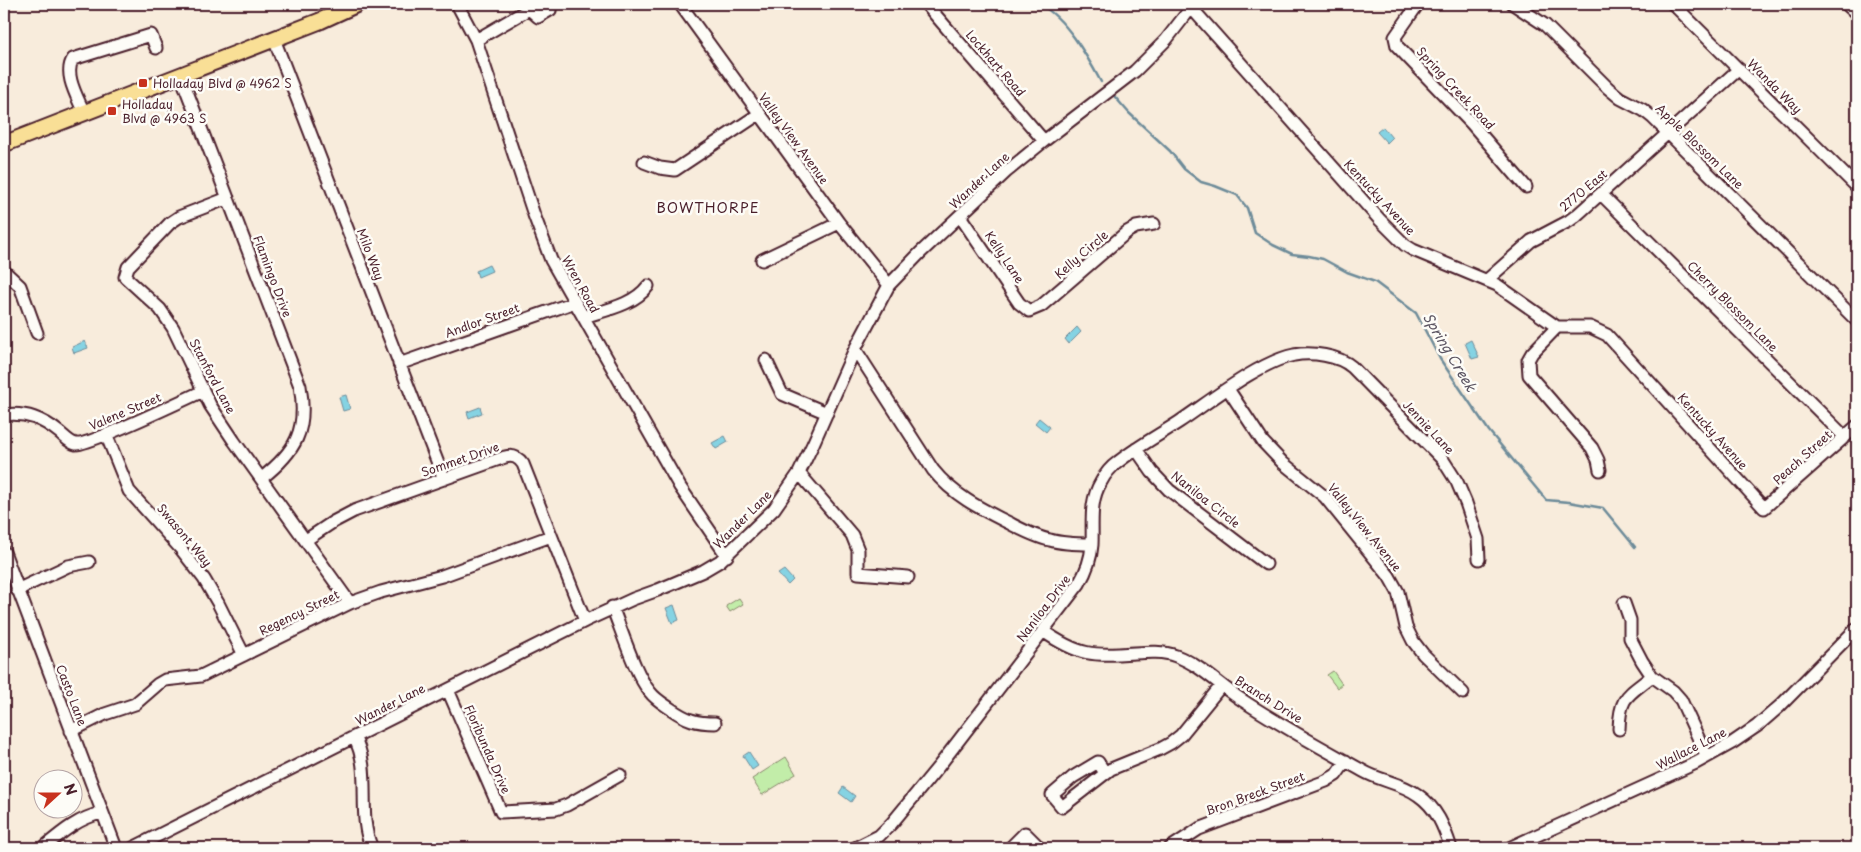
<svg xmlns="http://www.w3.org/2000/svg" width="1861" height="852" font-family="'Playpen Sans',sans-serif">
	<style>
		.green { fill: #c2eda9; stroke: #86866a }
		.water { fill: #85d3e3; stroke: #6d8b99 }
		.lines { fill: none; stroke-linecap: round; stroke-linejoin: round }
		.stream { stroke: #6d8b99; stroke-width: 2.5 }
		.minor-casing { stroke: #4a1f2b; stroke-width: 15 }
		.major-casing { stroke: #4a1f2b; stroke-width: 19 }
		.minor { stroke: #fdfcf7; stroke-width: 11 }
		.major { stroke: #f9df96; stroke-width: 15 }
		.poi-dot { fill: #c8321e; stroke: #fdfcf7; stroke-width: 2 }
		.labels { text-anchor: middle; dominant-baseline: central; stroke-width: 5; stroke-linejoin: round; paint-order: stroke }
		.street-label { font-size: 12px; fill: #4a1f2b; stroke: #fdfcf7 }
		.poi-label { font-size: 12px; fill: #4a1f2b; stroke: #fdfcf7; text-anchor: start }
		.neighbourhood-label { font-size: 14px; letter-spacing: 1px; fill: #4a1f2b; stroke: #fdfcf7 }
		.water-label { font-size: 14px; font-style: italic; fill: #5c5562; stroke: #fdfcf7 }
	</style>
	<rect width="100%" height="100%" fill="#f8ecdc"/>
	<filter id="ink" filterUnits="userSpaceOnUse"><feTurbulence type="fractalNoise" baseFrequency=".02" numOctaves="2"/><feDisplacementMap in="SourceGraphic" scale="10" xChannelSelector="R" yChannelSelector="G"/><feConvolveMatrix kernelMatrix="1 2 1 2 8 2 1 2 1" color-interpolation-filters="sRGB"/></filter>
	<g filter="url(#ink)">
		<path class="green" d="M739 598 743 604 730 612 726 606Z
			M1333 671 1342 684 1337 688 1327 675Z
			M786 757 796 774 762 795 752 779Z"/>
		<path class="water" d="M1383 127 1392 138 1387 143 1377 132Z
			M489 265 492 271 478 277 476 271Z
			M1077 327 1081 332 1069 344 1065 339Z
			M1471 340 1479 357 1472 359 1465 343Z
			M85 341 88 348 74 353 72 347Z
			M346 395 350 409 343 411 339 397Z
			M480 407 482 413 469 418 467 412Z
			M1039 418 1050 427 1046 432 1035 423Z
			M725 436 728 442 716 449 712 443Z
			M784 570 793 580 788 585 778 574Z
			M674 605 679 620 672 623 666 608Z
			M749 752 758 766 752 770 743 756Z
			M843 787 855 796 851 802 839 793Z"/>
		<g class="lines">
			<path class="stream" d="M1039 4C1066 18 1087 56 1101 82
				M1115 97 1129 113 1170 151 1184 169 1201 182 1215 186 1237 195 1247 208 1255 233 1273 245 1292 254 1309 256 1323 259 1347 272 1375 282 1416 313 1440 359 1489 431 1546 500 1569 502 1603 508 1635 547"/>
			<defs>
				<path id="minor" d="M457 4 476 40 534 215 551 260 680 487 727 556
					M680 4 839 223 889 285
					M926 4 1044 141
					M1188 4 1380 220 1405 245 1413 250 1497 285 1557 327H1590L1607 335 1764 508 1857 426
					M1418 4 1395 37 1397 46 1472 124 1526 187
					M1513 4 1545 25 1608 88 1620 98 1643 110 1653 118 1857 321
					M1673 4 1857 187
					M1846 4 1857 14
					M529 9 538 17 550 10 548 4
					M274 39 444 479
					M476 40 529 9 531 4
					M181 76 300 386C308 430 296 451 262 478
					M84 113C78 98 63 74 73 59L151 35 156 48
					M644 162 660 168 675 170 759 114
					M1601 194 1845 437
					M228 198 179 217 170 223 128 267 125 277 160 309 173 328 210 405 234 441 350 603
					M960 216 1019 303 1029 311 1041 306 1127 232 1136 227 1154 224
					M762 260 839 223
					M4 271 20 286 37 333
					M1487 280 1531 241 1569 221 1577 215 1739 69
					M584 317C605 310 634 305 648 286
					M1557 327 1532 353 1528 360 1529 375 1592 448 1598 460 1600 470
					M855 349 933 470C953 495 979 508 1007 522 1021 529 1035 537 1050 540 1063 544 1078 544 1092 544
					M766 360 782 394 827 413
					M399 364 575 302
					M1228 389 1263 442 1283 463 1325 497 1389 576 1398 592 1406 627 1413 641 1423 654 1463 693
					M4 415C26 412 43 419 60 433 65 437 70 443 76 444 87 446 186 399 203 391
					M106 434 129 491 180 548 204 579 218 603 244 655
					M1136 449 1152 472 1169 490 1266 564
					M799 473 852 535 858 550V573L908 577
					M306 540 333 522 354 511 505 457C513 455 518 457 523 464L585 621
					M4 552 116 848
					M17 590 68 566 89 562
					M1624 603 1630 620V638L1642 661 1652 676 1673 691 1681 700 1707 757
					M612 607C622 631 635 674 650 692 656 700 664 704 671 709 687 720 696 723 715 723
					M1043 631C1079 656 1092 656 1135 653 1149 652 1163 651 1176 656 1201 665 1220 686 1242 700 1281 726 1322 748 1363 771 1380 781 1402 783 1418 795 1437 808 1444 827 1451 848
					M448 690 501 812 556 809 567 805 620 775
					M1619 729C1620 695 1628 696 1652 676
					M71 731 105 714 135 704 158 684 165 680 201 676 350 603 381 592 442 576 551 536
					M354 737C373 771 356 814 372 848
					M1105 773 1098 762 1073 777 1052 795 1062 807 1111 769 1160 749 1171 743 1181 735 1221 686
					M43 848C61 833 78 818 102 813
					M133 848 585 621 633 599 658 590 703 571 720 561 774 509 799 473 813 444 855 349 889 285 920 253 1006 172 1044 141 1135 71 1166 40 1194 4
					M855 848 879 836 892 823 939 766 1079 584C1086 572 1091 560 1092 545 1093 522 1089 502 1101 482 1105 474 1111 467 1118 462 1137 447 1159 435 1179 422 1209 402 1259 362 1294 355 1312 352 1338 355 1352 367L1443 460 1457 482 1466 503 1478 539 1479 559
					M1010 848 1025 833 1036 844 1031 848
					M1170 848 1199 829 1326 781 1336 775 1346 761
					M1509 848 1696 763 1732 743 1757 726 1780 706 1857 628"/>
				<path id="major" d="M4 144 320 21 357 4"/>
			</defs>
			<use href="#minor" class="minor-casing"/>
			<use href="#major" class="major-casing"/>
			<use href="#minor" class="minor"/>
			<use href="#major" class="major"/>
		</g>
	</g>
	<g class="poi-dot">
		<rect x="138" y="78" width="10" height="10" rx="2.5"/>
		<rect x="107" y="106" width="10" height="10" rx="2.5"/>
	</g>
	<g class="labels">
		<g class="street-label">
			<text transform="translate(996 63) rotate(49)">Lockhart Road</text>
			<text transform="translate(1775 86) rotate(45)">Wanda Way</text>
			<text transform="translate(1456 88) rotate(47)">Spring Creek Road</text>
			<text transform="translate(794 138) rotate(54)">Valley View Avenue</text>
			<text transform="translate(1700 146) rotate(44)">Apple Blossom Lane</text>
			<text transform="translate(979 180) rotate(-43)">Wander Lane</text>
			<text transform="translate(1583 190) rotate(-40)">2770 East</text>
			<text transform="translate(1380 197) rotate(47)">Kentucky Avenue</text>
			<text transform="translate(371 254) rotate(69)">Milo Way</text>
			<text transform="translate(1081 254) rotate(-41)">Kelly Circle</text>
			<text transform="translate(1005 257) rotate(56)">Kelly Lane</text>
			<text transform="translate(273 276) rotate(69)">Flamingo Drive</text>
			<text transform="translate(581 284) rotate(61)">Wren Road</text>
			<text transform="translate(1733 306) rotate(45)">Cherry Blossom Lane</text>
			<text transform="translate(482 320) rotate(-20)">Andlor Street</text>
			<text transform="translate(213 376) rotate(62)">Stanford Lane</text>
			<text transform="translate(125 411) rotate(-23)">Valene Street</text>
			<text transform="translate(1429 427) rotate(47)">Jennie Lane</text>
			<text transform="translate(1713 431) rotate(48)">Kentucky Avenue</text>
			<text transform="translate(1802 457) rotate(-42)">Peach Street</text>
			<text transform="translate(460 459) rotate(-19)">Sommet Drive</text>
			<text transform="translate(1206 499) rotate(38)">Naniloa Circle</text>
			<text transform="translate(742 519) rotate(-45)">Wander Lane</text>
			<text transform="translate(1365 527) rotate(51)">Valley View Avenue</text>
			<text transform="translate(185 535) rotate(50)">Swasont Way</text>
			<text transform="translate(1043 608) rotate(-53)">Naniloa Drive</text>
			<text transform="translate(299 612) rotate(-26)">Regency Street</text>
			<text transform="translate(72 695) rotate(69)">Casto Lane</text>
			<text transform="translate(1269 699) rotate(32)">Branch Drive</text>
			<text transform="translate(390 704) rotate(-27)">Wander Lane</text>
			<text transform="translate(1691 748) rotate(-27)">Wallace Lane</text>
			<text transform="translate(488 749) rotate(66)">Floribunda Drive</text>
			<text transform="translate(1255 793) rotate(-20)">Bron Breck Street</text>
		</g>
		<g class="poi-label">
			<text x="153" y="83">Holladay Blvd @ 4962 S</text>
			<text x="122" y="104">Holladay<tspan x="122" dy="14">Blvd @ 4963 S</tspan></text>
		</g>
		<g class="neighbourhood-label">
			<text x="708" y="207">BOWTHORPE</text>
		</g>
		<g class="water-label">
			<text transform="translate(1450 352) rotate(59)">Spring Creek</text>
		</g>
	</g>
	<rect width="1861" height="852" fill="none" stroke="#fdfcf7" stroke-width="20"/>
	<rect x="10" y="10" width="1841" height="832" fill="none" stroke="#4a1f2b" stroke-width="2" filter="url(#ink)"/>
	<g transform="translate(58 794) rotate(69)"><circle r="24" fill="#fdfcf7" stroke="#b5a4a5"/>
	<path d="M0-4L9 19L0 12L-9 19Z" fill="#c8321e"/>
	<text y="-8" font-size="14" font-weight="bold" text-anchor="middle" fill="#4a1f2b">N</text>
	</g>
</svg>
